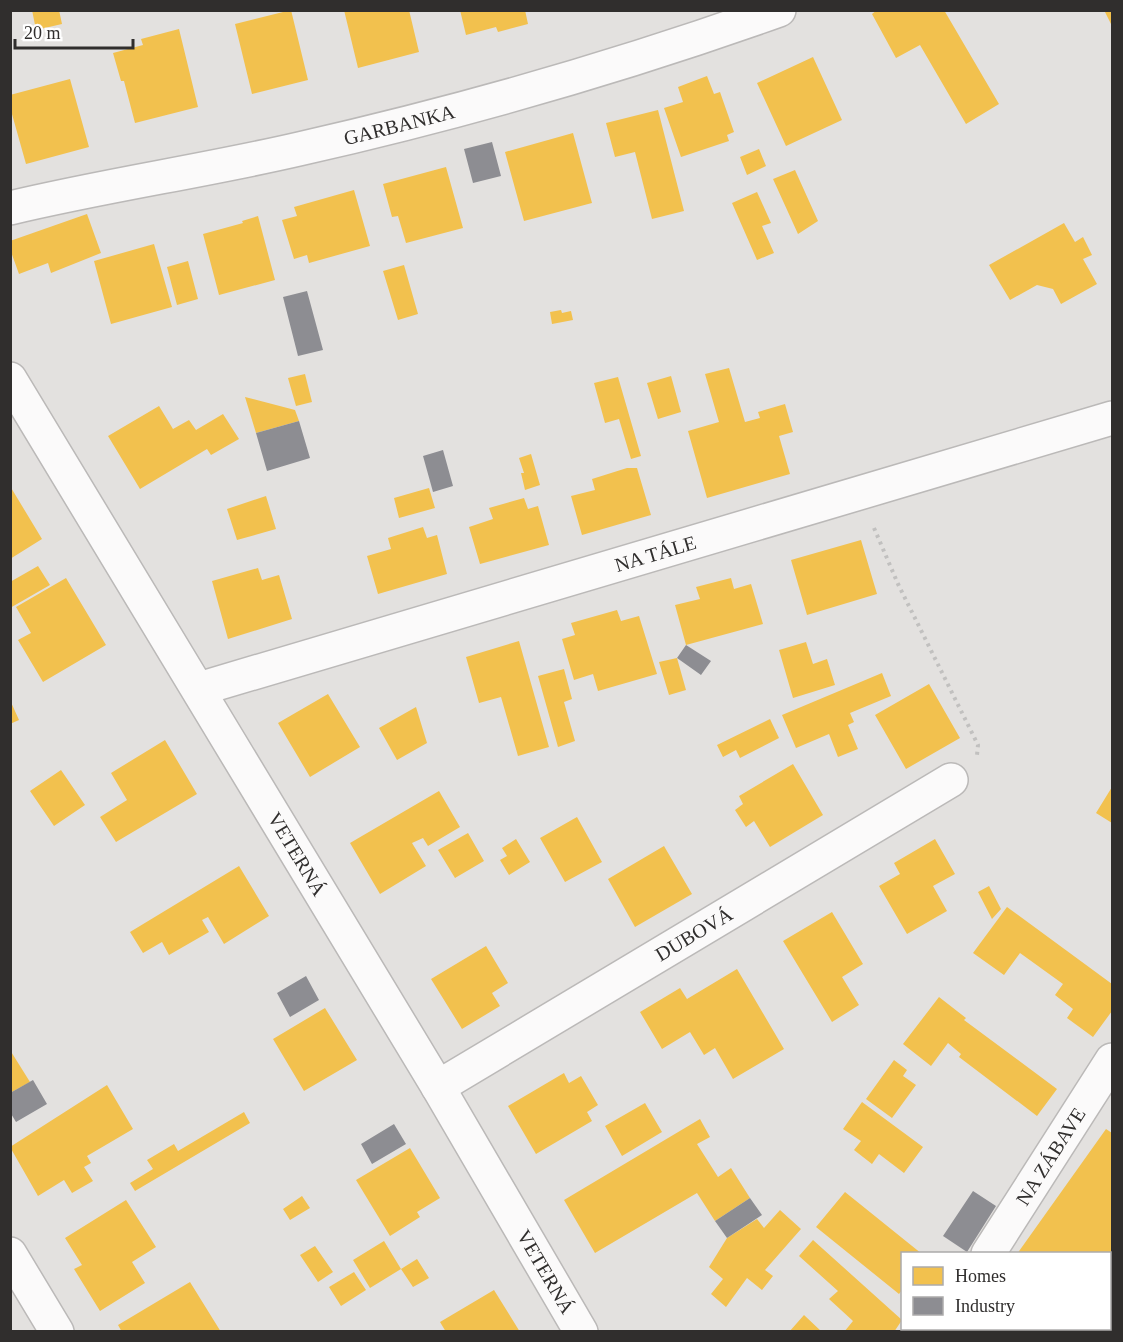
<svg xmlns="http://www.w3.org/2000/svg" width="1123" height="1342" font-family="'Times New Roman',serif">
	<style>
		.homes { fill: #f2c14e }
		.industry { fill: #8d8d92 }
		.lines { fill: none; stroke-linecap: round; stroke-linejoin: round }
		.minor-casing { stroke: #bbb9b8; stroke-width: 36 }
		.path { stroke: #c1c0bf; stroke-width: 4; stroke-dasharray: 3 4.5; stroke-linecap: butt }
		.minor { stroke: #fbfafa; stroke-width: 33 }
		.labels { text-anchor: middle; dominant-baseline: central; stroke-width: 6; stroke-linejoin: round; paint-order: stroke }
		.street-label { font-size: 20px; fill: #302e2d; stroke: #fff }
	</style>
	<rect width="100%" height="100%" fill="#e3e1df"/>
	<path class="homes" d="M32 10H59L62 24 36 30Z
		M291 10 308 80 252 94 235 24Z
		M344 10H409L419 52 358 68Z
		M460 10H525L528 24 498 32 496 27 466 35Z
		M877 10H944L999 104 966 124 920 45 896 58 872 14Z
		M1104 10H1112V26Z
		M179 29 198 107 135 123 124 81H121L113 53 143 45 141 39Z
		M813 57 842 120 786 146 757 83Z
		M707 76 714 94 720 92 734 132 727 135 729 141 681 157 664 108 683 102 678 87Z
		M70 79 89 147 26 164 10 107V95Z
		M658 110 684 211 652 219 635 152 615 157 606 123Z
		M573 133 592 203 524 221 505 152Z
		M759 149 766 166 747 175 740 157Z
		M446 167 463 228 406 243 398 216 392 217 383 184Z
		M795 170 818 221 798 234 773 179Z
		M354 190 370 246 309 263 307 255 294 259 282 220 297 216 294 207Z
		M757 192 771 223 762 226 774 253 757 260 732 203Z
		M87 214 101 253 51 273 48 263 19 274 10 249V241Z
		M258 216 275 280 219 295 203 234 243 223 242 221Z
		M1064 223 1075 242 1083 237 1092 255 1083 259 1097 284 1061 304 1053 289 1037 285 1010 300 989 265Z
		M154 244 172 307 111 324 94 261Z
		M188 261 198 299 177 305 167 267Z
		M404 265 418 314 398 320 383 271Z
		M561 310 562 313 571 311 573 320 552 324 550 312Z
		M729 368 745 422 760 418 758 412 785 404 793 432 779 436 790 474 707 498 688 431 719 422 705 374Z
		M305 374 312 402 296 406 288 378Z
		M671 376 681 412 658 419 647 383Z
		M618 377 641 456 631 459 619 419 605 423 594 383Z
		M245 397 295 410 299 421 256 433Z
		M159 406 173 429 189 420 196 430 223 414 239 439 211 455 207 449 140 489 108 436Z
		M531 454 540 485 525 490 521 473H524L519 458Z
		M627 468H637L651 515 582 535 571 496 595 490 592 479Z
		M10 486 42 539 10 559Z
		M429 488 435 508 399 518 394 498Z
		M266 496 276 529 237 540 227 509Z
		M524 498 528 509 538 506 549 545 480 564 469 527 493 519 489 508Z
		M423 527 427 538 437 535 447 574 378 594 367 556 391 549 388 538Z
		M861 540 877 594 807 615 791 560Z
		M38 566 50 585 10 608V582Z
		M258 568 262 580 279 575 292 619 228 639 212 581Z
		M66 578 106 645 43 682 18 640 31 633 16 607Z
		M731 578 734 589 751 584 763 624 686 645 675 605 700 599 696 587Z
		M617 610 621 621 639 616 657 674 598 691 593 674 574 680 562 639 575 635 571 623Z
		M519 641 549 747 518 756 501 697 479 703 466 657Z
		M806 642 813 664 827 659 835 685 793 698 779 650Z
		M677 658 686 690 669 695 659 662Z
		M564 669 572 699 564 702 575 741 558 747 538 676Z
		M882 673 891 696 850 713 854 722 848 725 858 749 838 757 829 734 796 748 782 715Z
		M929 684 960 738 906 769 875 715Z
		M328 694 360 747 310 777 278 723Z
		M10 700 19 720 10 724Z
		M416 707 427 743 397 760 379 728Z
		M770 719 779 738 740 758 736 750 723 757 717 745Z
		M165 740 197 794 116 842 100 817 127 800 111 773Z
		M793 764 823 815 770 847 754 821 746 827 735 810 743 804 739 796Z
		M61 770 85 805 54 826 30 791Z
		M1112 787V823L1096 813Z
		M439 791 460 827 428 846 423 838 412 843 426 866 380 894 350 843Z
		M577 817 602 862 565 882 540 838Z
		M468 833 484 861 455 878 438 850Z
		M516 839 530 862 509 875 500 860 507 856 502 848Z
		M935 839 955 874 933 886 947 911 907 934 879 886 900 874 894 863Z
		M664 846 692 894 635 927 608 879Z
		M239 866 269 916 224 944 208 917 202 920 209 932 169 955 162 942 143 953 130 932Z
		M989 886 1001 909 992 919 978 892Z
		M1007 907 1112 984V1011L1093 1037 1067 1018 1073 1009 1055 995 1063 984 1020 953 1004 975 973 953Z
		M832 912 863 964 842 977 859 1005 832 1022 783 941Z
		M486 946 508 983 492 993 500 1006 462 1029 431 979Z
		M737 969 784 1049 733 1079 715 1048 704 1055 690 1032 662 1049 640 1012 680 988 687 999Z
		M939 997 966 1018 964 1020 1057 1089 1037 1116 959 1057 961 1054 948 1043 931 1066 903 1044Z
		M325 1008 357 1060 304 1091 273 1039Z
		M10 1050 30 1082 10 1093Z
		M894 1060 907 1070 903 1076 916 1085 892 1118 866 1099Z
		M564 1073 569 1083 581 1076 598 1105 587 1112 592 1121 536 1154 508 1106Z
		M107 1085 133 1129 87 1156 91 1163 84 1167 93 1181 72 1193 64 1180 38 1196 10 1147Z
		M862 1102 923 1147 904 1173 879 1154 872 1164 854 1150 861 1141 843 1129Z
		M645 1103 662 1132 622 1156 605 1126Z
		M244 1112 250 1123 135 1191 130 1183 153 1169 147 1160 174 1144 178 1151Z
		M700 1119 710 1137 697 1144 718 1177 731 1168 750 1198 715 1221 697 1193 595 1253 564 1200Z
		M1106 1129 1112 1133V1305L1110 1309V1254H1017Z
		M410 1148 440 1198 417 1212 420 1217 390 1236 356 1180Z
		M845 1192 922 1254H902V1290L899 1294 816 1227Z
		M302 1196 310 1208 290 1220 283 1209Z
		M126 1200 156 1247 132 1262 145 1283 100 1311 74 1269 82 1265 65 1238Z
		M780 1210 801 1229 765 1270 773 1276 762 1290 747 1278 726 1307 711 1294 723 1279 709 1267 727 1238 757 1219 764 1228Z
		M813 1240 902 1320 894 1332H844L853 1321 829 1299 838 1291 799 1256Z
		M384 1241 401 1269 370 1288 353 1260Z
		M315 1246 333 1272 318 1282 300 1255Z
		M417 1259 429 1278 413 1287 401 1269Z
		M354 1272 366 1290 341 1306 329 1287Z
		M190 1282 221 1332H122L118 1325Z
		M494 1290 520 1332H446L440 1322Z
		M804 1315 822 1332H789Z
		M963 1328H1095L1093 1332H960Z"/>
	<path class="industry" d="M492 142 501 176 473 183 464 149Z
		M307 291 323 350 298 356 283 297Z
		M299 421 310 458 267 471 256 433Z
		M443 450 453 486 433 492 423 456Z
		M686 645 711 661 701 675 677 658Z
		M306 976 319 1000 290 1017 277 993Z
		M33 1080 47 1104 16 1122 10 1112V1093Z
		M394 1124 406 1144 372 1164 361 1144Z
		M973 1191 996 1206 967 1252 943 1236Z
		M750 1198 762 1215 727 1238 715 1221Z"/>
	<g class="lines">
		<defs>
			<g id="minor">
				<path id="s1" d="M10 208C106 185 204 171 299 149 462 112 622 66 779 10"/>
				<path id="s2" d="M10 379 438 1087 581 1332"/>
				<path id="s3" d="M199 689 1112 418"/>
				<path id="s4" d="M438 1087 951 780"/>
				<path d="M10 1254 57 1332"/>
				<path id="s5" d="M988 1254 1112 1060"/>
				<path d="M929 1332 931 1328"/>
			</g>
		</defs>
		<use href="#minor" class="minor-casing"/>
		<path class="path" d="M874 528 898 584 978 745 977 755"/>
		<use href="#minor" class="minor"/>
	</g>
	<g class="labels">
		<g class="street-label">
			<text stroke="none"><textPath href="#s1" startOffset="398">GARBANKA</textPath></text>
			<text stroke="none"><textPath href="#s3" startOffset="476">NA TÁLE</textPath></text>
			<text stroke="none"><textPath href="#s2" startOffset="555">VETERNÁ</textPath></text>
			<text stroke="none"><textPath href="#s4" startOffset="298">DUBOVÁ</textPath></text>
			<text stroke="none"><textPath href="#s5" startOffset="116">NA ZÁBAVE</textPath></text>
			<text stroke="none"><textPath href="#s2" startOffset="1041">VETERNÁ</textPath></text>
		</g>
	</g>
	<rect width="1123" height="1342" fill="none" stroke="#302e2d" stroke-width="24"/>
	<rect x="901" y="1252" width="210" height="78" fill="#ffffff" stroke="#acabab" stroke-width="1.5"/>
	<rect x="913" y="1267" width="30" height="18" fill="#f2c14e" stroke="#acabab" stroke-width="1.5"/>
	<text x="955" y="1282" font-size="18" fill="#302e2d">Homes</text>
	<rect x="913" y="1297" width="30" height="18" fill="#8d8d92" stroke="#acabab" stroke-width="1.5"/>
	<text x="955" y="1312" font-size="18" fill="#302e2d">Industry</text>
	<path d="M15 39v9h118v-9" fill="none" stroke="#302e2d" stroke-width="3"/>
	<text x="24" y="39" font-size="18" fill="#302e2d" stroke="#ffffff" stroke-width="4.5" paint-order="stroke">20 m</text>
</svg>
